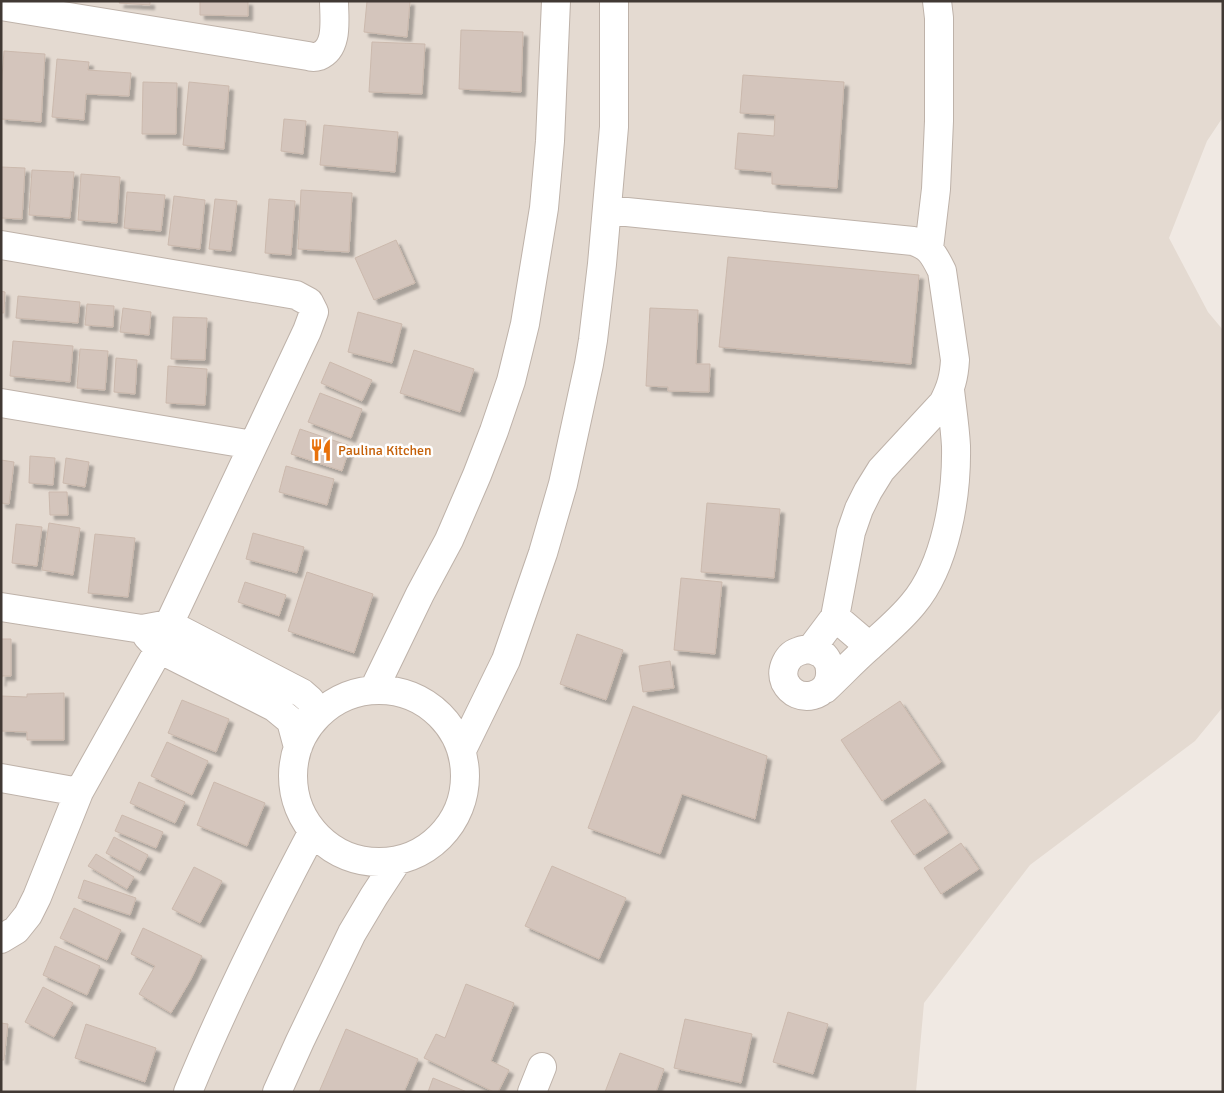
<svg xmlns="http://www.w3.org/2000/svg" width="1224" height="1093" font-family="Signika,sans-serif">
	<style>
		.residential { fill: #e4dad1 }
		.building { fill: #d4c5bc; stroke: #cbb9ad; filter: url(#shadow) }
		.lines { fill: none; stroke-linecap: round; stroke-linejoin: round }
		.minor-casing { stroke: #beb2a9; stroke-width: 30 }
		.minor { stroke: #fff; stroke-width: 28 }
		.labels { text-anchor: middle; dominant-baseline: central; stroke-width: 5; stroke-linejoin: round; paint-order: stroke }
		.food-label { font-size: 14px; fill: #c56008; stroke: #fff; text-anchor: start }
	</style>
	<defs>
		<filter id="shadow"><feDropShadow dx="4.5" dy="4.5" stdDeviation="1" flood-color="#0004"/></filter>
	</defs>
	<rect width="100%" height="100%" fill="#f0e9e3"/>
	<path class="residential" d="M1 1H1223V117L1207 141 1169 238 1208 312 1223 330V707L1195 741 1030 865 924 1003 916 1092H1Z"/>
	<path class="building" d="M120 1H150V5L119 3Z
		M200 1H248V16L200 15Z
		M367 1H410L407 37 364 32Z
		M461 30 523 32 521 92 459 89Z
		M372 42 425 44 422 94 369 92Z
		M4 51 45 54 41 122 1 119V91Z
		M57 59 89 62 88 70 131 73 129 96 86 94 84 120 52 117Z
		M743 75 844 82 837 188 772 184V172L735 169 738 133 774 136 775 115 740 113Z
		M143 82 177 83 176 134H142Z
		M189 82 229 86 224 149 183 145Z
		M284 119 306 121 303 154 281 151Z
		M324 125 398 132 395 172 320 165Z
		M1 167 25 168 22 219 1 218Z
		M32 170 74 172 70 218 29 215Z
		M81 174 120 177 117 223 78 220Z
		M301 190 352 193 349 252 298 249Z
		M127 192 165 195 161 231 124 228Z
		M174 196 205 200 200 249 168 245Z
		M215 199 237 201 231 251 209 249Z
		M269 199 295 201 291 255 265 253Z
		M396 240 415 283 374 300 355 258Z
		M728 257 919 275 911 364 719 347Z
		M1 291 5 292 4 313H1Z
		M18 296 80 302 78 323 16 318Z
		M87 304 114 306 113 327 85 325Z
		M123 308 151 312 149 335 120 332Z
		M650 308 698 310 696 364H710L709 392 668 391V387L646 386Z
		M358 312 402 324 392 363 348 352Z
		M173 317 207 318 205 360 171 359Z
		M13 341 73 346 70 382 10 376Z
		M80 349 108 351 105 390 77 388Z
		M414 350 474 369 460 412 400 393Z
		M116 358 137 360 135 394 114 392Z
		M330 362 372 380 362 401 321 383Z
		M168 366 207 369 205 405 166 403Z
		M320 393 362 409 351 438 308 422Z
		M300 429 350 446 342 471 291 454Z
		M30 456 55 458 53 485 29 483Z
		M66 458 89 462 85 487 63 483Z
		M1 460 14 462 9 504 1 503Z
		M286 466 334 479 327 505 279 492Z
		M49 492H67L68 515H50Z
		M707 503 780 509 774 578 701 572Z
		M49 523 80 528 73 575 42 570Z
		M16 524 42 527 37 566 12 563Z
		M253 533 304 547 297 573 246 559Z
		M95 534 135 538 128 597 88 593Z
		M307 572 373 594 354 653 288 631Z
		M681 578 722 582 715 654 674 650Z
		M245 582 286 595 279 616 238 602Z
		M577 634 623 650 606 700 560 684Z
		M1 639H11V676H2L1 682Z
		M670 661 674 688 643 692 639 666Z
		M64 693V740H27V732L1 731V696L27 697V694Z
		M182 700 229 719 216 752 168 733Z
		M900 701 941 762 882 801 841 740Z
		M633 706 767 756 755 819 682 794 660 854 588 828Z
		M167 742 208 761 192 795 151 776Z
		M139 782 185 802 175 823 130 803Z
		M214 782 265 803 247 846 197 825Z
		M925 799 948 833 914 855 891 821Z
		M122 815 163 832 156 848 115 831Z
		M114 837 148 855 140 871 106 853Z
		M961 843 979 869 941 894 924 868Z
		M96 854 134 877 127 889 88 866Z
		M552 866 626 898 599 959 525 926Z
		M194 867 222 881 200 923 172 909Z
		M84 880 136 898 130 915 78 898Z
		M74 908 121 930 107 960 60 938Z
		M143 928 202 956 191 979 171 1013 139 994 155 966 131 954Z
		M55 946 100 966 87 995 43 975Z
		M466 984 514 1003 491 1061 509 1070 498 1092H494L424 1058 436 1034 445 1038Z
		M43 987 73 1003 54 1037 25 1022Z
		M788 1012 828 1024 813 1074 773 1062Z
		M685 1019 752 1034 741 1083 674 1068Z
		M1 1023 8 1024 4 1060H1Z
		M86 1024 156 1048 145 1082 75 1058Z
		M346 1029 418 1059 404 1092H319Z
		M620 1053 664 1069 656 1092H605Z
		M433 1078 467 1092H428Z"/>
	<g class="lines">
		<defs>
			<path id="minor" d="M1 6 308 56C311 57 316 57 319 56 339 48 334 18 334 1
				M607 210 913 241C930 246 934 255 942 271L955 360C954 377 951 388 943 403L881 470 868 491 859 509 851 532 835 617 811 649C808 650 803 649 800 651 787 654 780 670 785 682 797 706 832 697 830 671 830 665 827 658 822 654 819 652 815 651 811 649
				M1 245 296 295 309 302 314 312 307 331 169 624 159 649 79 792 37 897 28 915 16 930 1 939
				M929 248 936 189 939 121V18L937 1
				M1 403 253 445
				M1 607 142 629 169 624 302 693 310 700 317 715
				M835 617 869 646
				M147 636 159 649 274 707 291 721 298 747
				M374 689 420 594 449 540 477 475 494 431 511 381 525 324 544 208 550 141 556 1
				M825 689C840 675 854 660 869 647 884 633 900 620 913 604 946 565 957 496 956 446 955 427 952 408 950 390
				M293 776a86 86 0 1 1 172 0a86 86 0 1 1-172 0Z
				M462 750 506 660 543 553 563 484 589 364 593 340 602 264 614 127V1
				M1 778 79 792
				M188 1092C225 1002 268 916 313 831
				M277 1092 300 1041 352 933 374 896 397 861
				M532 1092 542 1067"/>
		</defs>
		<use href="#minor" class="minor-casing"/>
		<use href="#minor" class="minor"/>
	</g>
	<defs>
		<symbol id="restaurant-bare" viewBox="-9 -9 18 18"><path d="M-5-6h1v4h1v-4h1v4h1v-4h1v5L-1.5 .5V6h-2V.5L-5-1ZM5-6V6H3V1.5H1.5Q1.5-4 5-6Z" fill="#e8710a" stroke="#fff" stroke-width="2.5" paint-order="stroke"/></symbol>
	</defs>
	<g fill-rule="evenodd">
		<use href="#restaurant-bare" x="305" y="434" width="32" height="32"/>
	</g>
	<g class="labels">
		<g class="food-label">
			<text x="338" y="450">Paulina Kitchen</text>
		</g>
	</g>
	<rect width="1224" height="1093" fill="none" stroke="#413934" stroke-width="5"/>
</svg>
